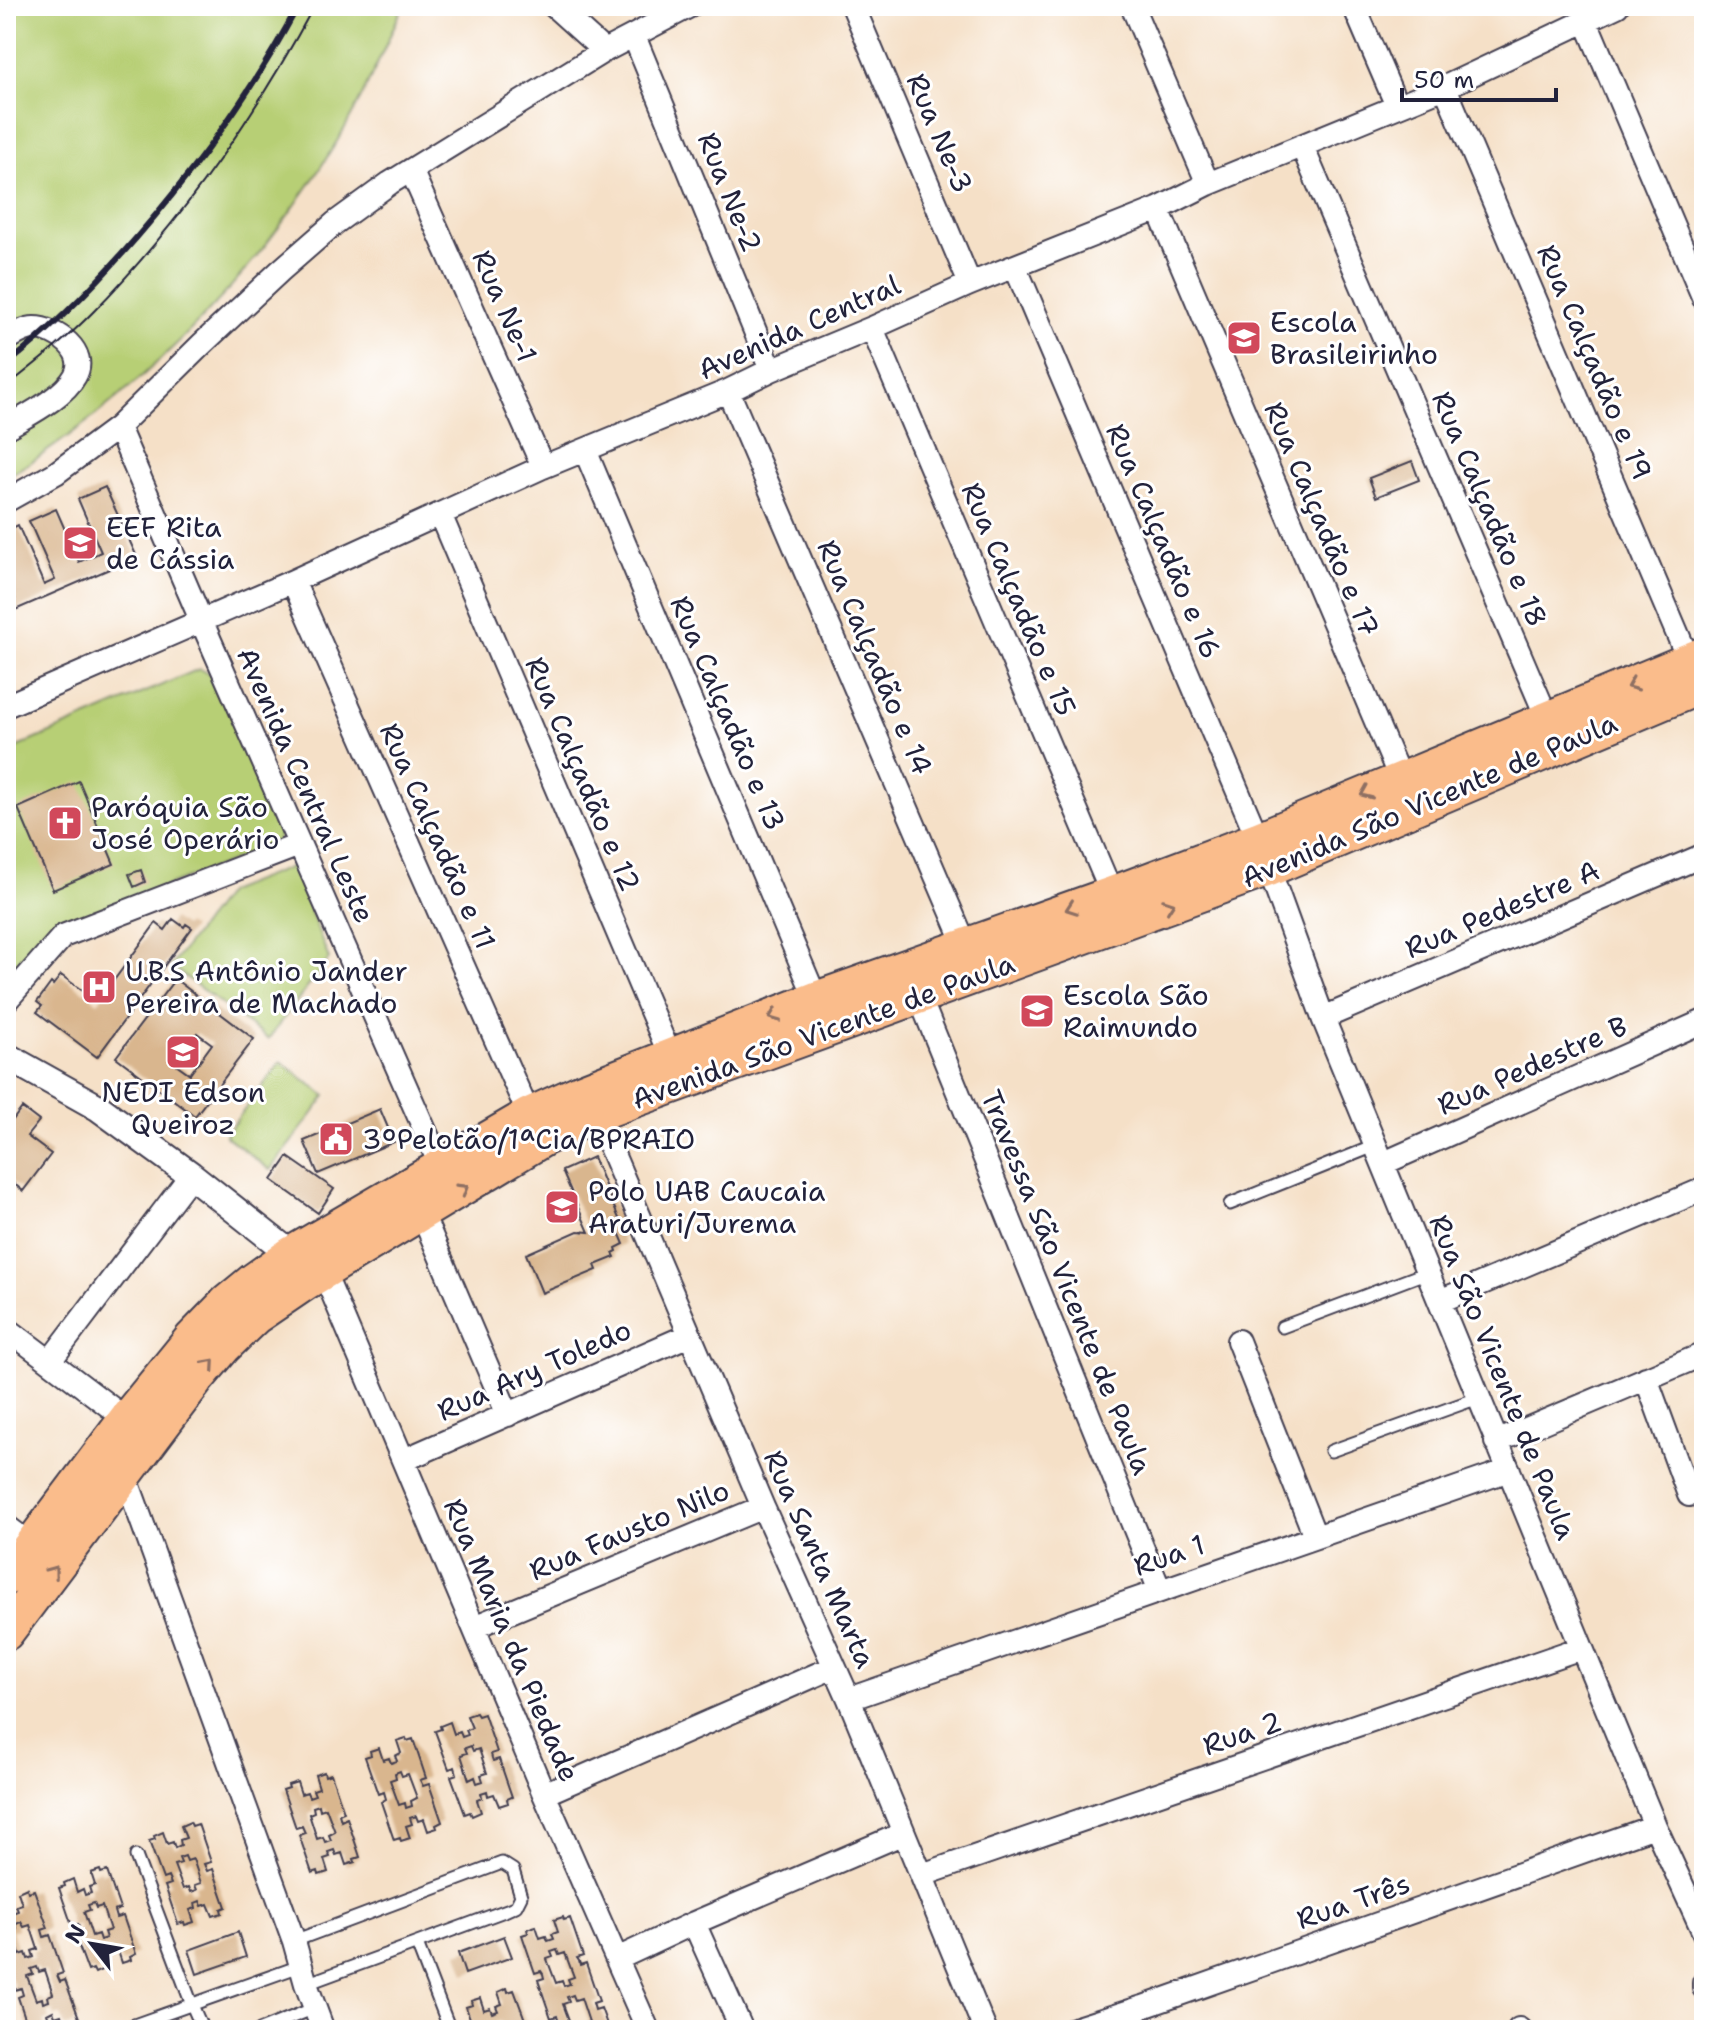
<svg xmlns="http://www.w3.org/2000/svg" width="1710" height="2036" font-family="'Shantell Sans',sans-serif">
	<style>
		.green { fill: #b7cf74; stroke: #6c7858; stroke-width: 2 }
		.building { fill: #d9b68e; fill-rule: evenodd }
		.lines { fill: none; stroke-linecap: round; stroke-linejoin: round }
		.service-casing { stroke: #423e50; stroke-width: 15 }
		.minor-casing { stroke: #423e50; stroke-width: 26 }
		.tertiary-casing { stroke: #423e50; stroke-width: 30 }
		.primary-casing { stroke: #423e50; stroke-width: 38 }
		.service { stroke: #fff; stroke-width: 11 }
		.minor { stroke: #fff; stroke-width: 22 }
		.tertiary { stroke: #fff; stroke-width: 26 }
		.primary { stroke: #fabc8b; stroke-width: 34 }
		.tram { stroke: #22223b; stroke-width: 2 }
		.rail { stroke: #22223b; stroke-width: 6 }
		.oneway { stroke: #8e6f63 }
		.labels { text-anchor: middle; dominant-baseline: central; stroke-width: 6; stroke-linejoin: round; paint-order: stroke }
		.street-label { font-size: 28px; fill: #22223b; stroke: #fff }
		.poi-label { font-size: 28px; fill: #22223b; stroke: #fff; text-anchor: start }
	</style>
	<rect width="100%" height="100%" fill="#fff"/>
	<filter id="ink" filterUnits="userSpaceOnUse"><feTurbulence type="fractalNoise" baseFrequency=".0125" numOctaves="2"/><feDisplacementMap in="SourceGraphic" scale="16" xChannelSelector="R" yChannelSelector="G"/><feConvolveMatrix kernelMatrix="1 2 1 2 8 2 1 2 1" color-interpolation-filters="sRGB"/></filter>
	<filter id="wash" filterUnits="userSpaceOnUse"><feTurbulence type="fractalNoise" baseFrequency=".006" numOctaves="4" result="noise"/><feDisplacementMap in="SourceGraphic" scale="32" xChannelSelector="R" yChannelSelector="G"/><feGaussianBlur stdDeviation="1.8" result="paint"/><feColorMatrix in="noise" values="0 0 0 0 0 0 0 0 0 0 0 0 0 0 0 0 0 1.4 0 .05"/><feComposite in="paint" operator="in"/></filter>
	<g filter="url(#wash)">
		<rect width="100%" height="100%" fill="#f5e0c7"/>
		<path class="green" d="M6 6H403C383 52 362 100 336 143 278 239 206 323 119 396 84 425 46 455 6 477Z
			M199 669 215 676 283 828 276 844 52 930 6 984V752Z
			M293 866 329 959 268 1039 171 966 227 892Z
			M281 1062 326 1096 270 1170 225 1135Z"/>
		<g id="blocks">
			<path class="building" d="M1412 461 1419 480 1376 497 1369 478Z
				M105 487 137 557 6 614V602L15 598 6 577V531L18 525 44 585 55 580 29 521 56 509 79 562 101 552 78 499Z
				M79 781 114 864 53 890 18 808Z
				M141 870 145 882 134 887 129 874Z
				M173 919 184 927 186 924 192 928 97 1057 37 1012 42 1006 37 1002 51 983 53 985 61 975 98 1002 156 923 165 930Z
				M175 979 254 1039 195 1116 116 1057ZM197 1033 212 1044 190 1074 176 1064Z
				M22 1108 39 1121 27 1136 51 1154 23 1191 6 1177V1160L9 1157 6 1154V1129Z
				M380 1109 394 1142 318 1174 304 1141Z
				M288 1157 334 1189 318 1213 272 1180Z
				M593 1157 620 1221 615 1223 624 1244 616 1248 617 1251 613 1253 615 1257 595 1265 597 1270 542 1293 526 1254 578 1231 589 1232 562 1171Z
				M476 1713 478 1716 484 1714 497 1752 491 1754 492 1758 493 1761 499 1759 512 1797 507 1799 508 1803 499 1806 494 1794 488 1796 487 1791 481 1793 482 1798 477 1800 481 1812 472 1816 470 1812 465 1814 451 1776 457 1774 455 1767 449 1769 435 1731 441 1729 440 1726 450 1722 454 1734 460 1732 462 1737 468 1735 466 1730 472 1728 467 1716ZM471 1746 473 1751 479 1749 487 1773 481 1775 483 1781 477 1783 475 1777 469 1780 461 1755 467 1753 465 1748Z
				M406 1738 407 1741 413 1739 426 1778 420 1780 423 1786 429 1784 442 1822 436 1825 437 1828 428 1831 424 1819 418 1821 416 1816 410 1818 412 1824 406 1826 410 1838 401 1841 400 1838 394 1840 381 1802 386 1799 384 1792 378 1794 365 1757 371 1755 370 1751 379 1748 383 1760 389 1758 391 1763 397 1761 395 1756 401 1753 397 1741ZM400 1771 402 1776 408 1774 417 1798 411 1801 412 1806 406 1808 405 1803 399 1805 390 1780 396 1778 395 1773Z
				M324 1772 325 1776 331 1774 344 1812 339 1814 341 1821 347 1818 360 1857 354 1859 355 1862 346 1865 342 1853 336 1855 334 1850 328 1852 330 1857 324 1859 328 1872 319 1875 318 1871 312 1873 299 1835 305 1833 302 1826 296 1828 283 1790 289 1788 288 1785 297 1782 301 1794 307 1792 309 1797 315 1795 313 1790 319 1788 315 1775ZM319 1805 320 1810 326 1808 335 1832 329 1835 331 1840 325 1842 323 1837 317 1839 309 1814 314 1812 313 1807Z
				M190 1822 192 1826 198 1824 211 1862 204 1864 207 1871 213 1869 226 1907 221 1909 222 1913 213 1916 208 1904 202 1906 200 1901 195 1903 196 1908 190 1910 194 1922 185 1925 184 1922 178 1924 165 1886 171 1884 168 1877 163 1879 149 1841 155 1839 154 1836 163 1832 167 1844 173 1842 175 1848 181 1845 180 1840 186 1838 181 1826ZM185 1856 187 1861 193 1859 201 1883 195 1885 197 1890 191 1892 189 1887 183 1889 174 1865 181 1863 179 1858Z
				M100 1870 101 1873 107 1871 120 1909 114 1911 116 1918 123 1916 136 1954 130 1957 131 1960 122 1963 118 1951 112 1953 110 1948 104 1950 106 1955 100 1957 104 1969 95 1973 93 1969 88 1971 74 1933 80 1931 79 1928 78 1924 72 1926 59 1888 65 1886 64 1883 73 1879 77 1892 83 1889 85 1895 91 1893 89 1887 95 1885 91 1873ZM94 1903 96 1908 102 1906 110 1930 104 1932 106 1938 100 1940 98 1934 92 1936 84 1912 90 1910 88 1905Z
				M27 1888 28 1892 34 1890 48 1928 42 1930 44 1937 50 1935 63 1973 57 1975 60 1982 65 1980 79 2018 73 2020 74 2024 65 2027 61 2015 55 2017 53 2011 47 2014 49 2019 43 2021 46 2030H29L18 1997 23 1995 21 1988 15 1990 6 1963V1950H8L6 1945V1910L10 1908 12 1913 18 1911 16 1906 22 1904 18 1892ZM21 1922 24 1927 30 1925 38 1949 32 1951 34 1957 28 1959 26 1953 20 1955 12 1931 17 1929 16 1924ZM37 1967 39 1972 45 1970 53 1994 48 1996 49 2001 43 2003 42 1998 36 2000 27 1976 33 1974 31 1969Z
				M563 1917 564 1920 570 1918 583 1956 577 1958 579 1961 580 1965 586 1963 599 2001 593 2003 595 2010 601 2008 609 2030H586L583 2024 589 2022 581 1998 575 2000 573 1995 567 1997 569 2002 563 2004 572 2028 578 2026 579 2030H555L553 2025 559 2023 557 2016 551 2018 538 1980 544 1978 543 1974 541 1971 535 1973 522 1935 528 1933 527 1929 536 1926 540 1938 546 1936 548 1941 554 1939 552 1934 558 1932 554 1920ZM557 1950 559 1955 565 1953 574 1977 568 1979 570 1984 564 1986 562 1981 556 1983 547 1959 553 1957 551 1952Z
				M238 1932 246 1957 197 1974 189 1950Z
				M504 1936 512 1957 465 1974 458 1953Z
				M507 1988 508 1992 514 1990 528 2028 511 2030 509 2024 503 2026 501 2021 495 2023 497 2029 494 2030H474L466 2007 472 2005 471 2001 480 1998 484 2010 490 2008 492 2013 498 2011 496 2006 502 2004 498 1992Z"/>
		</g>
	</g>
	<g filter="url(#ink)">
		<use href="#blocks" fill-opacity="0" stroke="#423e50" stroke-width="2"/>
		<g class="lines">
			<defs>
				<path id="service" d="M1230 1204 1377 1145
					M1282 1327 1428 1272
					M1331 1451 1478 1398
					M136 1856 192 2005 203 2030
					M294 1941 502 1863 513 1870 521 1896 516 1906 507 1910 306 1984
					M417 1944 450 2030
					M120 2030 300 1966
					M260 2030 315 2008"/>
				<path id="minor" d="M554 6 604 51
					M853 6 970 284
					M1132 6 1208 184
					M1354 6 1397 106
					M1586 21 1704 299
					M634 36 771 370
					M1445 87 1689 661
					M1302 146 1548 720
					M411 170 543 467
					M1158 209 1406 792
					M1015 266 1258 839 1323 1018 1655 1826 1704 1933
					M872 328 1112 894
					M6 340C15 335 24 328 34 328 56 328 89 352 75 376 63 398 27 415 6 428
					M728 391 966 946
					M118 427 201 620 441 1167
					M585 450 816 999
					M6 501 56 473 118 427 201 345 280 271 335 223 390 183 604 51 690 6
					M440 514 671 1058
					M293 581 529 1115
					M6 706 293 581 543 467 728 391 771 370 872 328 970 284 1158 209 1208 184 1445 87 1617 6
					M919 996 1160 1591
					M6 1001 63 936 299 845
					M1323 1018 1704 855
					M596 1114 763 1507 849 1699 985 2030
					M1384 1163 1704 1021
					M422 1214 508 1415
					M324 1273 544 1794 648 2030
					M1440 1301 1704 1189
					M6 1328 126 1419
					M1238 1341 1315 1536
					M50 1361 191 1175
					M1646 1378 1689 1495
					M1496 1442 1704 1354
					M404 1460 689 1335
					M125 1475 294 1941 306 1984 323 2030
					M6 1526 31 1545
					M474 1627 763 1507
					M849 1699 1509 1470
					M544 1794 834 1667
					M922 1875 1581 1648
					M694 1923 742 2030
					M617 1959 694 1923 904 1833
					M1704 1983V1988
					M1519 2029 1520 2030
					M1071 2030 1143 2007 1655 1826"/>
				<path id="tertiary" d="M6 1056 99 1108 191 1175 291 1254 298 1269"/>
				<path id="primary" d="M6 1578 126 1419 192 1338 226 1303 254 1280 291 1254 529 1115 582 1091 816 999 1112 894 1258 839 1704 654
					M6 1633 197 1379 224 1347 255 1317 305 1283 545 1138 596 1114 1269 869 1704 685"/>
			</defs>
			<use href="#service" class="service-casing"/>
			<use href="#minor" class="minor-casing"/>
			<use href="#tertiary" class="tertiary-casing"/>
			<use href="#primary" class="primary-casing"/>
			<use href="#service" class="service"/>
			<use href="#minor" class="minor"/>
			<use href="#tertiary" class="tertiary"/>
			<use href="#primary" class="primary"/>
			<path class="tram" d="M6 387C36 363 67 339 94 311 182 221 254 118 314 6"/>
			<path class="rail" d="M6 365C55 327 97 283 137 237 200 164 253 91 298 6"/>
		</g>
		<defs><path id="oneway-chevron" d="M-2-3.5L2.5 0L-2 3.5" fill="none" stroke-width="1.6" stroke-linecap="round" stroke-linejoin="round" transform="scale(2)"/></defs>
		<g class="oneway">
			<use href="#oneway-chevron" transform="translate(1632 685) rotate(157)"/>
			<use href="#oneway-chevron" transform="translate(1366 793) rotate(157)"/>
			<use href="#oneway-chevron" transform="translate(1169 905) rotate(-20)"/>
			<use href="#oneway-chevron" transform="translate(1071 908) rotate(160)"/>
			<use href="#oneway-chevron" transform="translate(774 1016) rotate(158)"/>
			<use href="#oneway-chevron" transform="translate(463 1189) rotate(-32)"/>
			<use href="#oneway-chevron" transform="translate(210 1364) rotate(-49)"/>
			<use href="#oneway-chevron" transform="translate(53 1571) rotate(-53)"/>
		</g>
	</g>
	<defs>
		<symbol id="school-square" viewBox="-11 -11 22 22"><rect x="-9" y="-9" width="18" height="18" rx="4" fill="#d1495b" stroke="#fff"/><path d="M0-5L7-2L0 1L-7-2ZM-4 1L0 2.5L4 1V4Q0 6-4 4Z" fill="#fff"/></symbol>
		<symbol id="church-square" viewBox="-11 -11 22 22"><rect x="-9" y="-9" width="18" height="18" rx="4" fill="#d1495b" stroke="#fff"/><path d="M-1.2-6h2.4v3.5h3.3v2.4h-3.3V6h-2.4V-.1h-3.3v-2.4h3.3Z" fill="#fff"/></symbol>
		<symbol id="hospital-square" viewBox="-11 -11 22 22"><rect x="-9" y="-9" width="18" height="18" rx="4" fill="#d1495b" stroke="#fff"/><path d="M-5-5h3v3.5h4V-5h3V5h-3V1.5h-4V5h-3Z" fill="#fff"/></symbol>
		<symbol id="civic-square" viewBox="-11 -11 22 22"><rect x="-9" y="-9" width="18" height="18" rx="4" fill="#d1495b" stroke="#fff"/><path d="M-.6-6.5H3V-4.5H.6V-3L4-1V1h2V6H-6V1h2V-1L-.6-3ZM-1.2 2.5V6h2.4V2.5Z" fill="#fff"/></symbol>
		<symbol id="university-square" viewBox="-11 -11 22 22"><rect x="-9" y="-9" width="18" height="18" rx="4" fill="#d1495b" stroke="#fff"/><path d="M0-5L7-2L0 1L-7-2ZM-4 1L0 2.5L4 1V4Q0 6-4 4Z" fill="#fff"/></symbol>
	</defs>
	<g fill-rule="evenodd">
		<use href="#school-square" x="1224" y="318" width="40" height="40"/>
		<use href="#school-square" x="60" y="523" width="40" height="40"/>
		<use href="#church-square" x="45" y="803" width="40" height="40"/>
		<use href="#hospital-square" x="79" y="967" width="40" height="40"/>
		<use href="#school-square" x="1017" y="991" width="40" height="40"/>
		<use href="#school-square" x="163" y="1032" width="40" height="40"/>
		<use href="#civic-square" x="316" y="1119" width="40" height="40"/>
		<use href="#university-square" x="542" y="1187" width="40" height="40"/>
	</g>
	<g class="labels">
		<g class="street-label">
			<text transform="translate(940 133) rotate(67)">Rua Ne-3</text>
			<text transform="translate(730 192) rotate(68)">Rua Ne-2</text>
			<text transform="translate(505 306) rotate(66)">Rua Ne-1</text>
			<text transform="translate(799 327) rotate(-24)">Avenida Central</text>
			<text transform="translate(1595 362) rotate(67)">Rua Calçadão e 19</text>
			<text transform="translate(1490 509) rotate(67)">Rua Calçadão e 18</text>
			<text transform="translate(1322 519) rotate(67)">Rua Calçadão e 17</text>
			<text transform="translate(1164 541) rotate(67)">Rua Calçadão e 16</text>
			<text transform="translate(1019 599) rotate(67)">Rua Calçadão e 15</text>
			<text transform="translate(875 657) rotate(67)">Rua Calçadão e 14</text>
			<text transform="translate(728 713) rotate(67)">Rua Calçadão e 13</text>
			<text transform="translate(583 774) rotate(67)">Rua Calçadão e 12</text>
			<text transform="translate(306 785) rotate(66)">Avenida Central Leste</text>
			<text transform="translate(1429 800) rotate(-23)">Avenida São Vicente de Paula</text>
			<text transform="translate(438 836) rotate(66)">Rua Calçadão e 11</text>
			<text transform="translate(1502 909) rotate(-23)">Rua Pedestre A</text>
			<text transform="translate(823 1031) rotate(-20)">Avenida São Vicente de Paula</text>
			<text transform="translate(1532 1065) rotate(-24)">Rua Pedestre B</text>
			<text transform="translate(1067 1282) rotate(68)">Travessa São Vicente de Paula</text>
			<text transform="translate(534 1370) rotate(-24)">Rua Ary Toledo</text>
			<text transform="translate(1503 1377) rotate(68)">Rua São Vicente de Paula</text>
			<text transform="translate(629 1530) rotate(-23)">Rua Fausto Nilo</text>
			<text transform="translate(1169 1555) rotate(-19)">Rua 1</text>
			<text transform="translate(820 1559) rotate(66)">Rua Santa Marta</text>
			<text transform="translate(512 1640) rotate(67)">Rua Maria da Piedade</text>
			<text transform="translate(1242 1733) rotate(-19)">Rua 2</text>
			<text transform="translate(1353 1901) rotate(-19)">Rua Três</text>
		</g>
		<g class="poi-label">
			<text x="1270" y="322">Escola<tspan x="1270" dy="32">Brasileirinho</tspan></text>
			<text x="106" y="527">EEF Rita<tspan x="106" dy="32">de Cássia</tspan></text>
			<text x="91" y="807">Paróquia São<tspan x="91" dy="32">José Operário</tspan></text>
			<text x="125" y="971">U.B.S Antônio Jander<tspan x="125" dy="32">Pereira de Machado</tspan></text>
			<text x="1063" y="995">Escola São<tspan x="1063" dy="32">Raimundo</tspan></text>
			<text x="183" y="1092" text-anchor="middle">NEDI Edson<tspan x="183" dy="32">Queiroz</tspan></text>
			<text x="362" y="1139">3ºPelotão/1ªCia/BPRAIO</text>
			<text x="588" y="1191">Polo UAB Caucaia<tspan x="588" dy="32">Araturi/Jurema</tspan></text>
		</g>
	</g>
	<rect width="1710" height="2036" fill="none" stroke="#fff" stroke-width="32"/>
	<g transform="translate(92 1944) rotate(301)" stroke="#ffffff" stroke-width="6" paint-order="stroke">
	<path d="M0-6L14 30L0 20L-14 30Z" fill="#22223b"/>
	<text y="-12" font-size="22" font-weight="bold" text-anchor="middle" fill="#22223b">N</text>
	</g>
	<path d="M1402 88v12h154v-12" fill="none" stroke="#22223b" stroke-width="4"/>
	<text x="1414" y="88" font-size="24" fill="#22223b" stroke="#ffffff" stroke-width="6" paint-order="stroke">50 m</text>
</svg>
